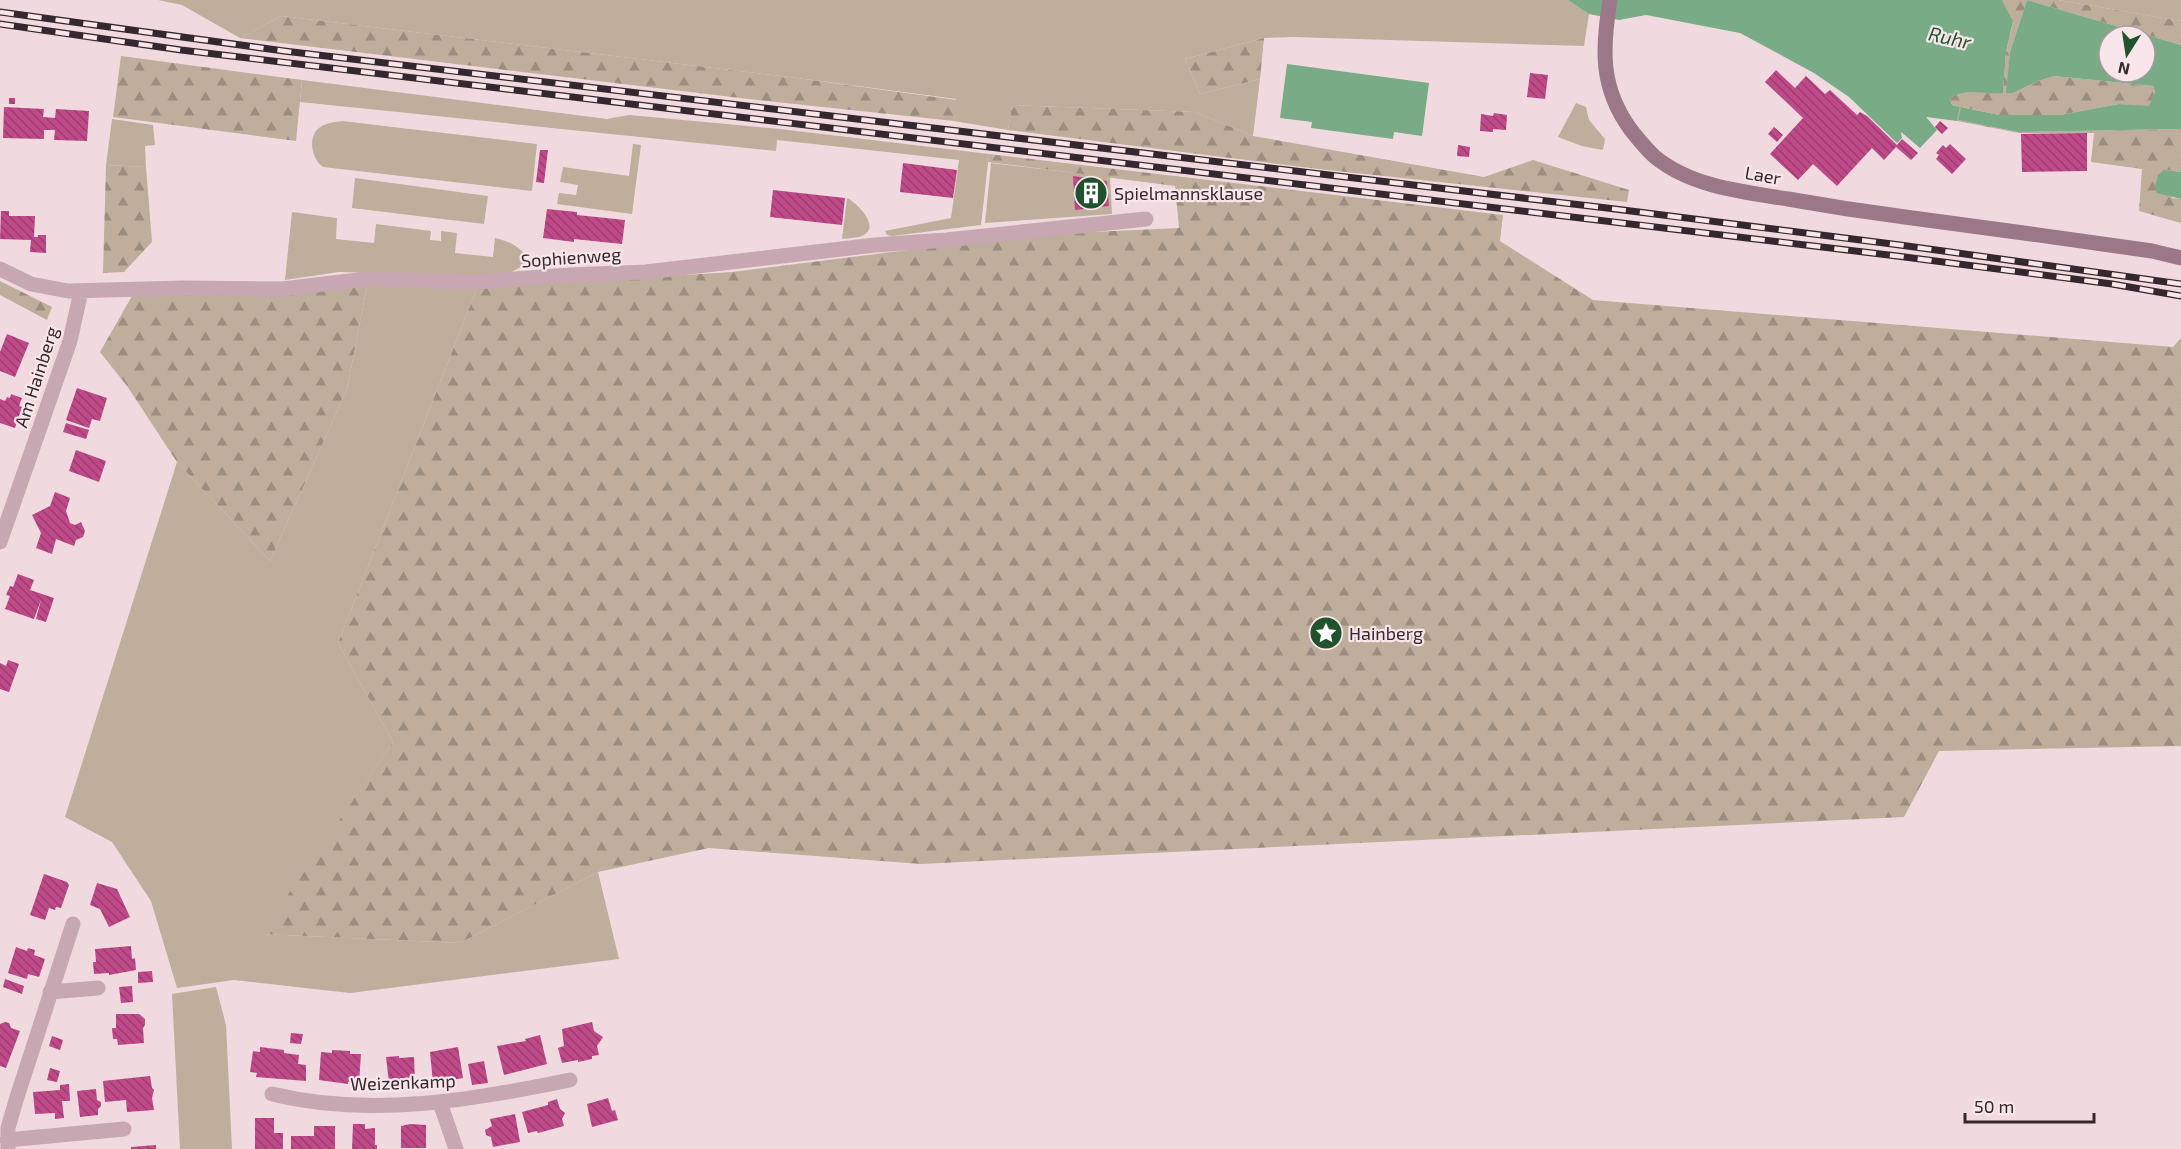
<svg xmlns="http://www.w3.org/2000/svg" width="2181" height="1149" font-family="'Exo 2',sans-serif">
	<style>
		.green { fill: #beae9b }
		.forest { fill: url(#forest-firs) }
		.water { fill: #7aab87; fill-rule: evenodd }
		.building { fill: url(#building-back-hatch) }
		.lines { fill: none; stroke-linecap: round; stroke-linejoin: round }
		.minor { stroke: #c7a7b1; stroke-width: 15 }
		.secondary { stroke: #9a7887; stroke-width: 15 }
		.rail-casing { stroke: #34272d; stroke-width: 7 }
		.rail { stroke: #f8e6ea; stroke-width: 4.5; stroke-dasharray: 14; stroke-linecap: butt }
		.labels { text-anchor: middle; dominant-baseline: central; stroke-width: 4.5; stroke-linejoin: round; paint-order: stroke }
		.street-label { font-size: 18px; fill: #34272d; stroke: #f8e6ea }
		.poi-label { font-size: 18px; fill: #34272d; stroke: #f8e6ea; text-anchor: start }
		.water-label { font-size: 20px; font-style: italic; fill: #1f522d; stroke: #f8e6ea }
	</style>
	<defs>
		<pattern id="forest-firs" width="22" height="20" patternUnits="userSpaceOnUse" patternTransform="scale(1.5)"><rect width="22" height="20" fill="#beae9b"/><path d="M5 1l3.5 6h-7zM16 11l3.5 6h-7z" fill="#9b8e7f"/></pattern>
		<pattern id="building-back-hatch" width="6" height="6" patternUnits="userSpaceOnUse" patternTransform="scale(1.5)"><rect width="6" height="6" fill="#bf4989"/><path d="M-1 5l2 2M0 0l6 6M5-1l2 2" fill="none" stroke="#9c3d70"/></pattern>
	</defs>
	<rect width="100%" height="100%" fill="#f0dadf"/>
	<path class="green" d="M158 0H1568L1589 14 1584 46 1293 37 1264 38 1185 59 1200 94 1260 79 1253 136 1195 112 1012 105 1008 130 954 121 956 99 790 77 281 16 240 38 182 5Z
		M2058 0H2181V21Z
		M302 80 607 119 629 115 780 129 989 154 981 225 892 236 887 235 885 231 951 218 959 160 777 140 776 151 300 102Z
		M1576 103 1586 107 1589 120 1605 139 1603 150 1582 146 1558 137Z
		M112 119 153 125 155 145 145 146 146 167 106 165Z
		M342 121 537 144 532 191 323 167C312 159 307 138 319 128 325 123 335 122 342 121Z
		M633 144 641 145 632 214 557 204 559 193 576 195 578 185 560 182 563 167 629 176Z
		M991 163 1110 177 1112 214 985 223Z
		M355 178 488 196 484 224 352 208Z
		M847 198C857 203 882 227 862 236 856 238 848 238 842 239Z
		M292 212 337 218 336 239 374 243 376 224 431 231 430 240 441 241V231L457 233 455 253 493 257 495 238C508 241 517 245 526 255V264L508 274 488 276 339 272 285 280Z
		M367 286 477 288 338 643 393 742 262 934 460 943 598 872 619 959 350 993 234 980 177 988 151 901 112 842 65 817 177 462 270 561 347 389Z
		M216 987 226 1025 232 1149H180L172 994Z"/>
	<path class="forest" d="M2002 0H2058L2181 21V45L2027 0 2010 52 2007 93H2013L2038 81 2054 76 2153 86 2155 92 2149 107 2119 104 2060 115H1999L1962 107 1958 120 2018 132 2181 129V172L2164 170 2172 198 2181 199V223L2139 211 2142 169 2091 162 2094 133H2019L1957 121 1960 107 1952 105 1950 98C1970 85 1982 96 2003 92L2006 52 2013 22Z
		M281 16 790 77 957 100 954 121 757 100 240 38Z
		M1264 38 1260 79 1200 94 1185 59Z
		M121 56 302 80 296 141 113 117Z
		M1012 105 1195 112 1253 136 1484 177 1533 160 1629 190 1627 202 1318 169 1008 130Z
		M989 154 1503 215 1500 241 1593 300 2173 347 2181 338V746L1939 751 1904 817 921 864 709 848 598 872 460 943 261 934 393 742 338 643 477 288 732 272 1028 235 1179 228 1175 186 988 162Z
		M106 165 146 167 152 242 124 272 103 273Z
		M0 281 52 307 47 320 0 295Z
		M367 286 347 389 270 561 177 462 127 386 100 352 132 296Z"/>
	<path class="water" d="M1568 0H2002L2013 21 2006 52 2003 93C1983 95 1968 87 1950 98L1952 105 1960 107 1957 121 1926 117 1937 130 1920 148 1901 132 1902 138 1897 143 1849 97 1814 73 1740 33 1646 15 1619 20 1589 14Z
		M2027 0 2181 45V129L2018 132 1958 120 1961 107 1999 115H2060L2119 104 2149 106 2155 92 2153 86 2054 76 2038 81 2013 93H2006L2010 52ZM2109 36H2145V72H2109Z
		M1287 64 1429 83 1422 136 1394 132 1393 139 1311 128 1312 122 1280 118Z
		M2164 170 2181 172V199L2157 193 2155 187 2158 175Z"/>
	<path class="building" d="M1776 70 1795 88 1806 76 1825 94 1830 90 1857 115 1860 112 1867 116 1897 145 1902 139 1918 153 1911 160 1896 147 1884 160 1872 148 1837 186 1813 164 1798 180 1770 154 1803 118 1765 82Z
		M1530 73 1548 75 1545 99 1527 97Z
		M9 98H15V104H9Z
		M4 107 44 109 43 117 55 118 56 109 89 111 87 141 54 140 55 130H44V139L3 138Z
		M1494 113 1507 115 1506 130 1493 129V132L1480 131 1481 114 1493 116Z
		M1940 121 1948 128 1942 134 1935 127Z
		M1774 127 1783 135 1777 142 1768 134Z
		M2087 133V171L2022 172 2021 134Z
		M1950 144 1966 159 1952 174 1936 159 1939 155 1936 153 1943 145 1946 148Z
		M1458 145 1470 147 1469 157 1457 156Z
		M540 150H548L544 183 536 182Z
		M903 163 957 170 953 198 900 192Z
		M1073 176 1107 181 1109 206 1075 210Z
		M773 190 845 198 842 225 770 217Z
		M547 209 577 212V215L625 220 622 244 574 239V242L543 238Z
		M1 211H9V216H35L34 237H38V235H46V253L30 252 31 240 0 239Z
		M7 334 29 343 15 377 0 371V352Z
		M77 388 107 398 100 421 92 419 89 428 66 420Z
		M11 394 22 398 19 406 22 407 15 428 0 423V399L5 401 7 397 10 398Z
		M66 423 89 430 86 439 63 432Z
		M76 450 106 461 99 482 69 471Z
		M55 492 70 498 66 511 70 523 75 525 81 522 85 531 83 537 76 540 74 546 56 539 52 554 36 548 41 533 32 515 50 506Z
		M18 574 34 580 30 590 54 598 46 622 36 619 41 600 34 619 5 609 10 596 6 595 10 586 13 587Z
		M8 660 19 664 9 692 0 689V663L6 666Z
		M44 874 67 882 69 885 61 908 56 907 55 910 49 908 45 920 30 915Z
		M97 883 117 889 130 917 109 927 100 909 90 905Z
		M131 946 132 959 135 958 136 970 109 975V973L94 974 93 962H96L95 949Z
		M16 947 27 951 28 948 35 950 34 955 45 959 39 977 28 974 27 979 8 973Z
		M152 971 153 982 138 983V972Z
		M5 979 24 986 22 994 3 987Z
		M132 986 133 1002 121 1003 119 987Z
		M116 1014H139L145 1019V1025L143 1028 144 1043 118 1045 117 1039H113L112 1028H116Z
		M5 1022 9 1023 11 1028 20 1031 6 1068 0 1066V1024Z
		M592 1022 594 1031 603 1037 597 1046 599 1055 592 1056V1059L578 1062V1060L562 1063 558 1048 564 1046 562 1029Z
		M291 1033 303 1034 301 1044 290 1043Z
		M540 1035 547 1064 504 1075 497 1046 526 1041 525 1039Z
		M52 1036 63 1040 60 1050 49 1046Z
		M260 1047 284 1050V1053L299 1055 298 1064 306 1065V1081L256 1077 257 1073 250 1072 253 1051 260 1052Z
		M458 1047 463 1078 433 1083 430 1052Z
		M332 1050 350 1051V1054H361L359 1083 348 1082V1084L319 1080 321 1052 332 1053Z
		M399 1056V1058L414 1057 415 1082 389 1083 386 1057Z
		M484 1061 488 1083 472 1085 468 1064Z
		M50 1068 60 1071 57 1082 47 1080Z
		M150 1076 152 1088 154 1090 152 1098 154 1110 127 1112 126 1100 105 1102 103 1081Z
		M69 1084 70 1101H62L64 1118 55 1119V1113L35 1114 33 1092 60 1090V1085Z
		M96 1089 97 1100 101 1102V1106L98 1109V1115L80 1117 77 1091Z
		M608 1098 612 1111 615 1110 618 1120 592 1127 587 1104Z
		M557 1099 560 1109 565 1113 562 1119 564 1126 538 1133 537 1131 528 1133 522 1112 548 1105V1102Z
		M515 1114 520 1142 493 1147 491 1137 486 1135 485 1130 492 1126 490 1119Z
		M255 1118H274V1133H283V1149H255Z
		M353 1124H365V1129L375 1128V1145H377V1149H352Z
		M410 1124 426 1125V1148H401V1126Z
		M314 1126H335V1149H291V1136H314Z
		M156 1145V1149H131V1147Z"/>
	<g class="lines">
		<path class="minor" d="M0 269 31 284 68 291 184 288 282 289 366 279 477 282 569 275 646 272 875 245 946 240 1146 219
			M0 542 70 341 81 291
			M50 992 98 988
			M272 1094C371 1118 473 1100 570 1080
			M440 1103 456 1149
			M7 1140 124 1129
			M8 1149V1128L17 1097 73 924"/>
		<path class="secondary" d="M1610 0C1602 49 1600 88 1631 130 1639 140 1646 149 1655 157 1692 187 1743 192 1788 199 1827 206 1866 212 1905 217 1987 228 2070 239 2152 251L2181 258"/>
		<defs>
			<path id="rail" d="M0 12 284 51 1607 208 1900 245 2181 284
				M0 24 181 50 1897 256 2112 284 2181 296"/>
		</defs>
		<use href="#rail" class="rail-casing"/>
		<use href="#rail" class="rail"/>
	</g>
	<defs>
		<symbol id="building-disc" viewBox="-11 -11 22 22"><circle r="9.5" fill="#1f522d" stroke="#f8e6ea"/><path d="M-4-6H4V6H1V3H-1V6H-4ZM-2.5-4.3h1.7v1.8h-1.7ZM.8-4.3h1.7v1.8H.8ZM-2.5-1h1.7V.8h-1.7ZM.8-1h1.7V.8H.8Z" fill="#fff"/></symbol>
		<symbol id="sight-disc" viewBox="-11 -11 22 22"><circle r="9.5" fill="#1f522d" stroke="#f8e6ea"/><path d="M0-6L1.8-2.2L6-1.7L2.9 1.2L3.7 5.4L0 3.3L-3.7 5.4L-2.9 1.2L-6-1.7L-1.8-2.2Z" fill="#fff"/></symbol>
	</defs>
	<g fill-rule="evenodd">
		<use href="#building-disc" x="1072" y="174" width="38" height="38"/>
		<use href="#sight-disc" x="1307" y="614" width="38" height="38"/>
	</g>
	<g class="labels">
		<g class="street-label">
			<text transform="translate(1763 175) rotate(10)">Laer</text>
			<text transform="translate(571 257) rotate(-4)">Sophienweg</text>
			<text transform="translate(36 377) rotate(-72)">Am Hainberg</text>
			<text transform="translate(403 1082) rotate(-2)">Weizenkamp</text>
		</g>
		<g class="poi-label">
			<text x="1114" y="193">Spielmannsklause</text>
			<text x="1349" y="633">Hainberg</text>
		</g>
		<g class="water-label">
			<text transform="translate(1950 37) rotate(13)">Ruhr</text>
		</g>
	</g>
	<g transform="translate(2127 54) rotate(192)"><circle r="28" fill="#f8e6ea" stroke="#aa9a9e" stroke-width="1.5"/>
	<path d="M0-4.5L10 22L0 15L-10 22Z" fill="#1f522d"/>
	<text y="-9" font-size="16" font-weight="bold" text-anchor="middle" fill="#34272d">N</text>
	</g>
	<path d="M1965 1113v9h129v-9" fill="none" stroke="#34272d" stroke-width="3"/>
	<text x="1974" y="1113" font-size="18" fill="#34272d" stroke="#f8e6ea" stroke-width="4.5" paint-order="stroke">50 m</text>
</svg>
